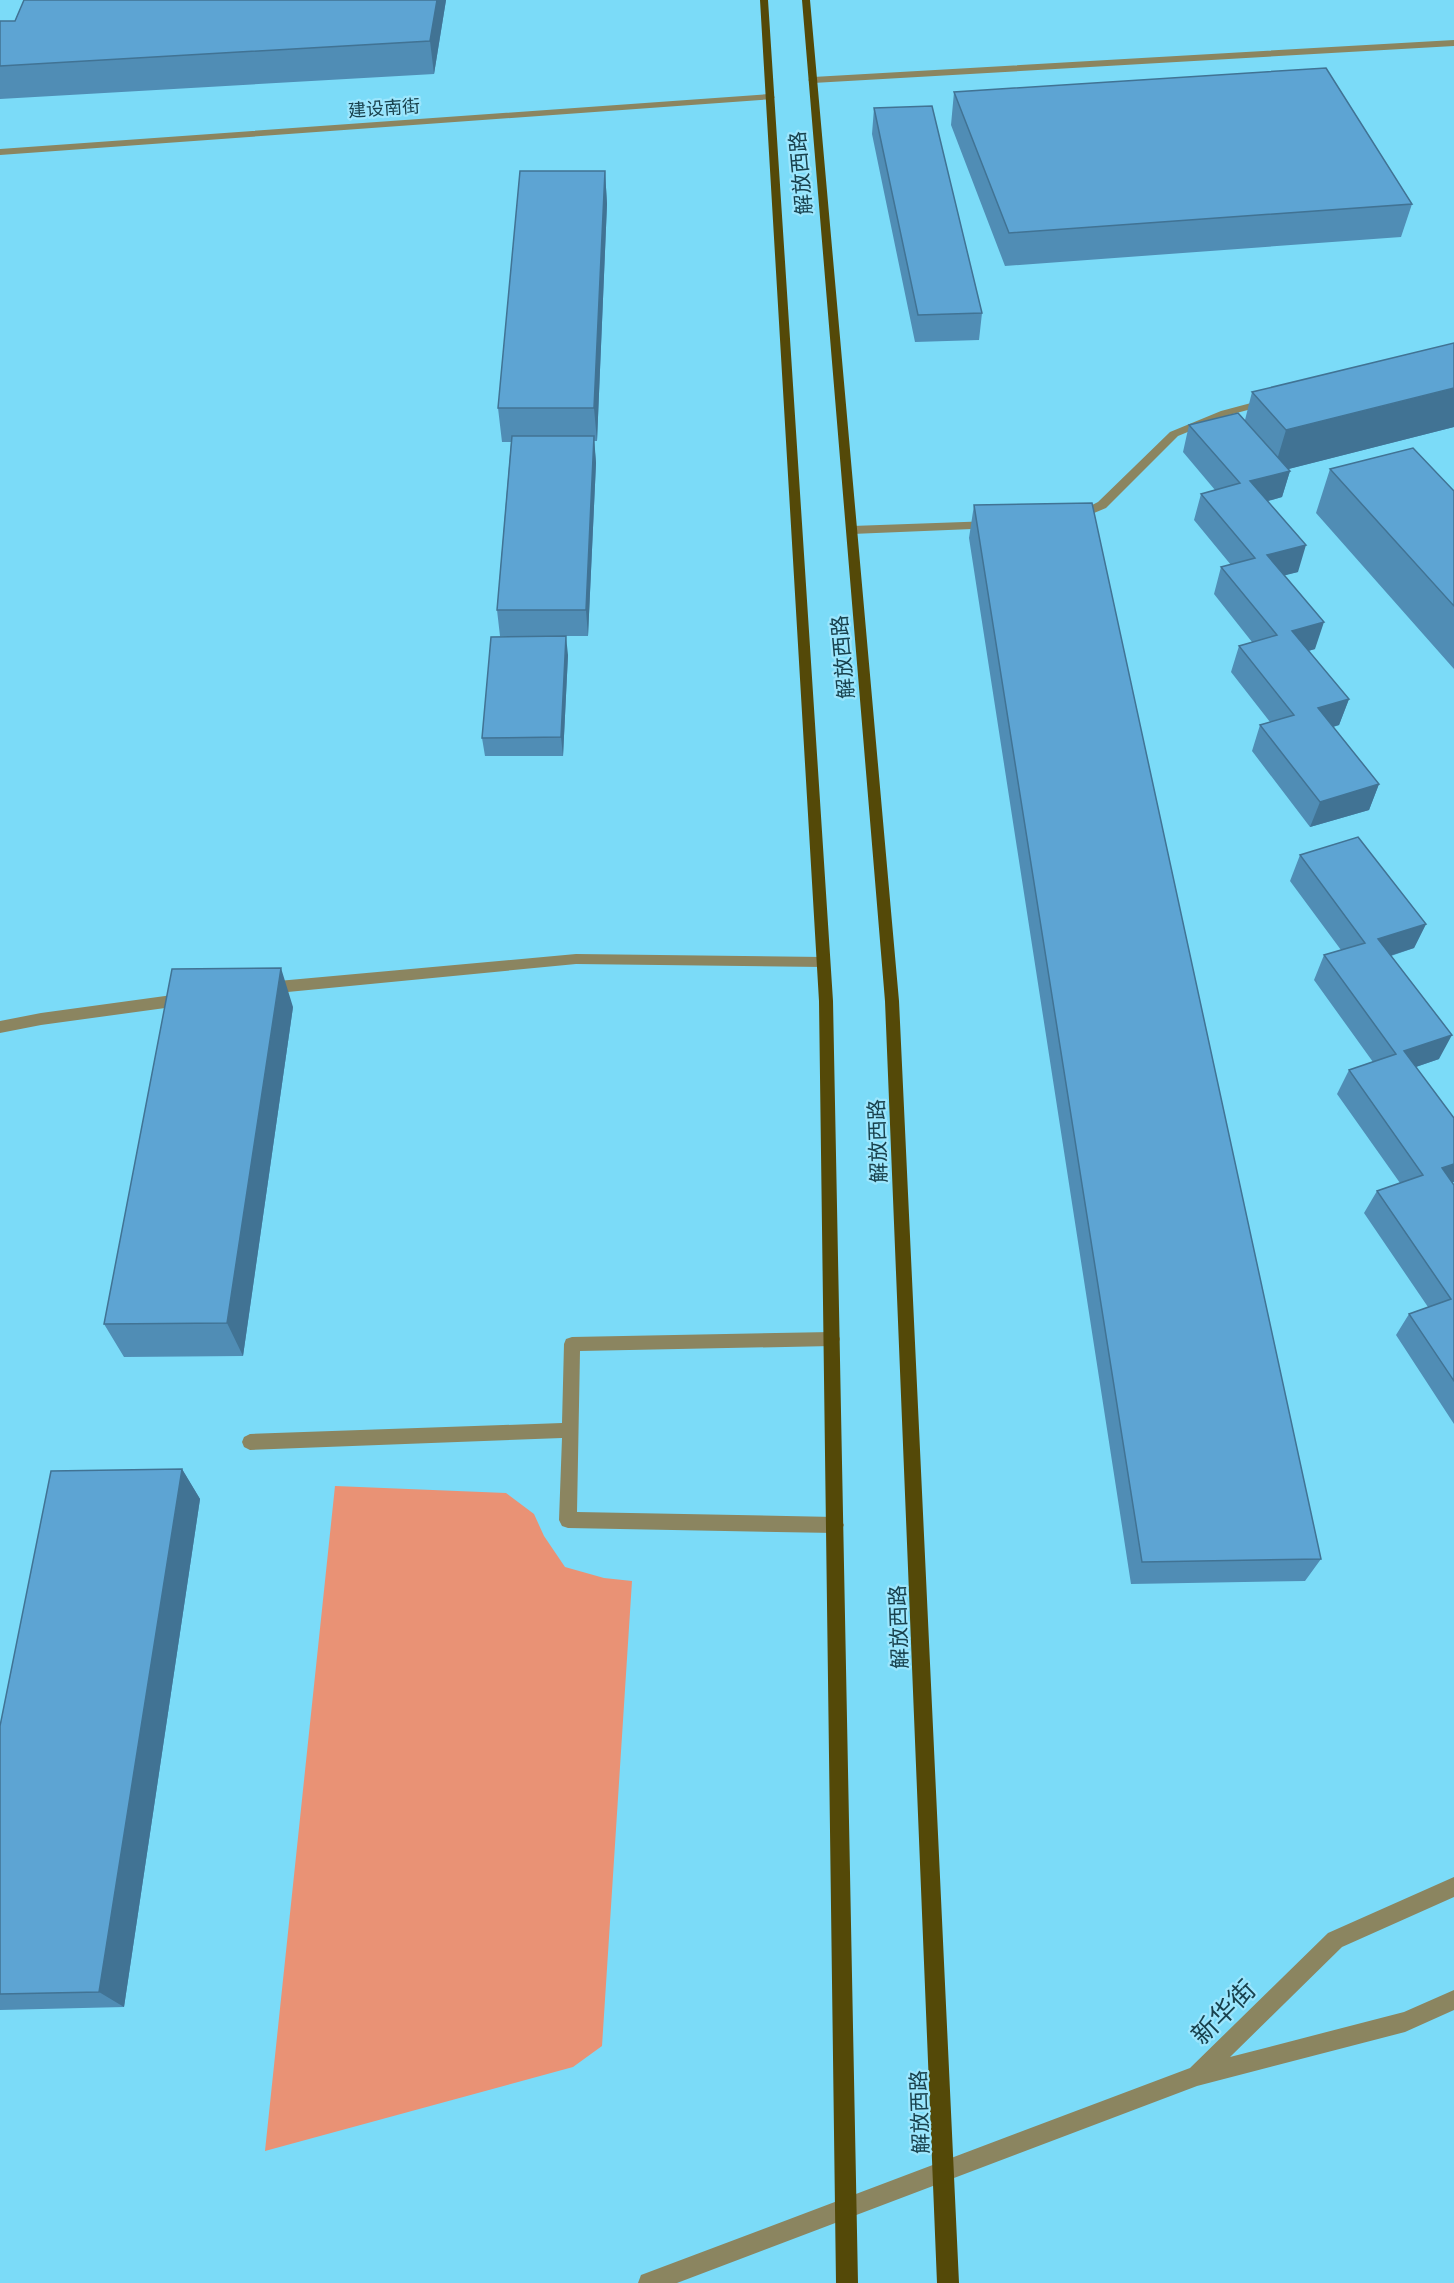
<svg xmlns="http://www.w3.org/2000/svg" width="1454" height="2283" font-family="Quicksand,'Noto Sans SC',sans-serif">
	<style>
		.green { fill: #e99275 }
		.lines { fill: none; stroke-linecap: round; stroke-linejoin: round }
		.minor { fill: #8b8560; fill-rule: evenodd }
		.major { fill: #544908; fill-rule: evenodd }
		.wall { fill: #508db5 }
		.shaded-wall { fill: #417394 }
		.building { fill: #5da4d3; stroke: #417394; stroke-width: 1.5 }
		.labels { text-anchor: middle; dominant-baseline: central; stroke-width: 4.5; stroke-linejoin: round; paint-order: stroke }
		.far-street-label { font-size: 18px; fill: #18414d; stroke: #9ce6fd }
		.street-label { font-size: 21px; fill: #18414d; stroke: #9ce6fd }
		.near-street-label { font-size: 26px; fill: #18414d; stroke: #9ce6fd }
	</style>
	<rect width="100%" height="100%" fill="#7bdbf8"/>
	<path class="green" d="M335 1486 506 1493 534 1514 544 1536 565 1567 604 1578 632 1581 602 2046 573 2067 265 2151Z"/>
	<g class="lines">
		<path class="minor" d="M1454 40V46L813 83 808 80 813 77Z
			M770 94 775 97 773 99 0 155V149Z
			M1266 399 1271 402 1270 404 1229 415 1178 436 1106 508 1075 521 1069 517 1098 502 1170 432 1221 411Z
			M992 521 996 522V528L852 534 846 530 852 526Z
			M576 954 823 957 830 962 823 967 576 964 267 994 262 992 260 988 262 984 267 982Z
			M187 993 192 995 194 999 192 1003 187 1005 41 1025 0 1033V1021L41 1013Z
			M832 1332 838 1334 840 1339 838 1344 832 1346 580 1351 577 1512 835 1517 841 1519 844 1525 841 1531 835 1533 568 1528 562 1526 559 1520 562 1438 250 1450 244 1447 242 1442 244 1437 250 1434 562 1423 564 1344 566 1339 572 1337Z
			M1454 1877V1897L1342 1947 1230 2057 1404 2012 1454 1990V2010L1405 2032 1197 2086 677 2283H638L641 2275 649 2272 1190 2068 1328 1933Z"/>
		<path class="major" d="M760 0H768L833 1001 858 2283H836L819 1001Z
			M802 0H810L899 1001 959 2283H937L885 1001Z"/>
	</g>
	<path class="wall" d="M24 0H446L434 74 0 99V21H15Z
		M954 92 1412 204 1401 237 1005 266 951 125Z
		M874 108 982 313 979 340 915 342 872 134Z
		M605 171 607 204 597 441H594L596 463 588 636H500L497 610 511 442H502L498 408Z
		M1252 392 1454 427 1288 469 1290 471 1282 497 1268 501 1298 572 1284 575 1315 649 1308 651 1349 699 1339 725 1333 727 1379 784 1369 810 1310 827 1252 751 1260 725 1270 722 1231 672 1239 646 1252 642 1214 594 1221 567 1231 565 1194 520 1201 494 1215 490 1183 452 1189 425 1245 420Z
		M1330 469 1454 491V669L1316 513Z
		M974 505 1321 1559 1305 1581 1131 1584 969 538Z
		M568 655 563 756H485L482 738Z
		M1300 855 1426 924 1414 948 1391 956 1439 1059 1416 1067 1452 1182 1454 1185V1424L1396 1335 1409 1314 1428 1307 1364 1213 1377 1191 1400 1183 1337 1094 1349 1070 1373 1062 1314 980 1324 955 1341 950 1290 881Z
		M293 1007 243 1356 124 1357 104 1324Z
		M182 1469 200 1499 124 2007 0 2010V1726Z"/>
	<path class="shaded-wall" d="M437 0H446L434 74 430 41Z
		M605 171 607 204 597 441 594 408Z
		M1454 388V427L1273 473 1286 430Z
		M594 436 596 463 588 636 586 610Z
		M1290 471 1282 497 1243 508 1250 481Z
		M1306 545 1298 572 1259 582 1267 555Z
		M1324 622 1315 649 1283 658 1292 631Z
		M566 636 568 655 563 756 561 737Z
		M1349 699 1339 725 1308 734 1318 708Z
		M1379 784 1369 810 1310 827 1320 802Z
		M1426 924 1414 948 1367 963 1378 939Z
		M281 968 293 1007 243 1356 227 1323Z
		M1452 1035 1439 1059 1392 1075 1404 1051Z
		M1454 1164V1182L1428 1191 1442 1168Z
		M182 1469 200 1499 124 2007 99 1992Z"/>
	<path class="building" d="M24 0H437L430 41 0 66V21H15Z
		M1326 68 1412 204 1009 233 954 92Z
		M932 106 982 313 918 315 874 108Z
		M520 171H605L594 408H498Z
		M1454 343V388L1286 430 1252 392Z
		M1238 413 1290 471 1250 481 1306 545 1267 555 1324 622 1292 631 1349 699 1318 708 1379 784 1320 802 1260 725 1294 715 1239 646 1277 635 1221 567 1255 558 1201 494 1240 483 1189 425Z
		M512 436H594L586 610H497Z
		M1413 448 1454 491V606L1330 469Z
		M1092 503 1321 1559 1142 1562 974 505Z
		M566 636 561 737 482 738 491 637Z
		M1358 837 1426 924 1378 939 1452 1035 1404 1051 1454 1118V1164L1442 1168 1454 1185V1381L1409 1314 1451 1299 1377 1191 1423 1175 1349 1070 1396 1054 1324 955 1365 943 1300 855Z
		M281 968 227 1323 104 1324 172 969Z
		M182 1469 99 1992 0 1994V1726L51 1471Z"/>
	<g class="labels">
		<g class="far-street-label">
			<text transform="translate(384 108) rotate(-4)">建设南街</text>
		</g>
		<g class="street-label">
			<text transform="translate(800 173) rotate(-95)">解放西路</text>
			<text transform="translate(842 657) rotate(-95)">解放西路</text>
			<text transform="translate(877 1141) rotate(-92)">解放西路</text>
			<text transform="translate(898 1627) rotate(-92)">解放西路</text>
			<text transform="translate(919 2112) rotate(-92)">解放西路</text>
		</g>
		<g class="near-street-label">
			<text transform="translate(1223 2012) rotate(-45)">新华街</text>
		</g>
	</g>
</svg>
